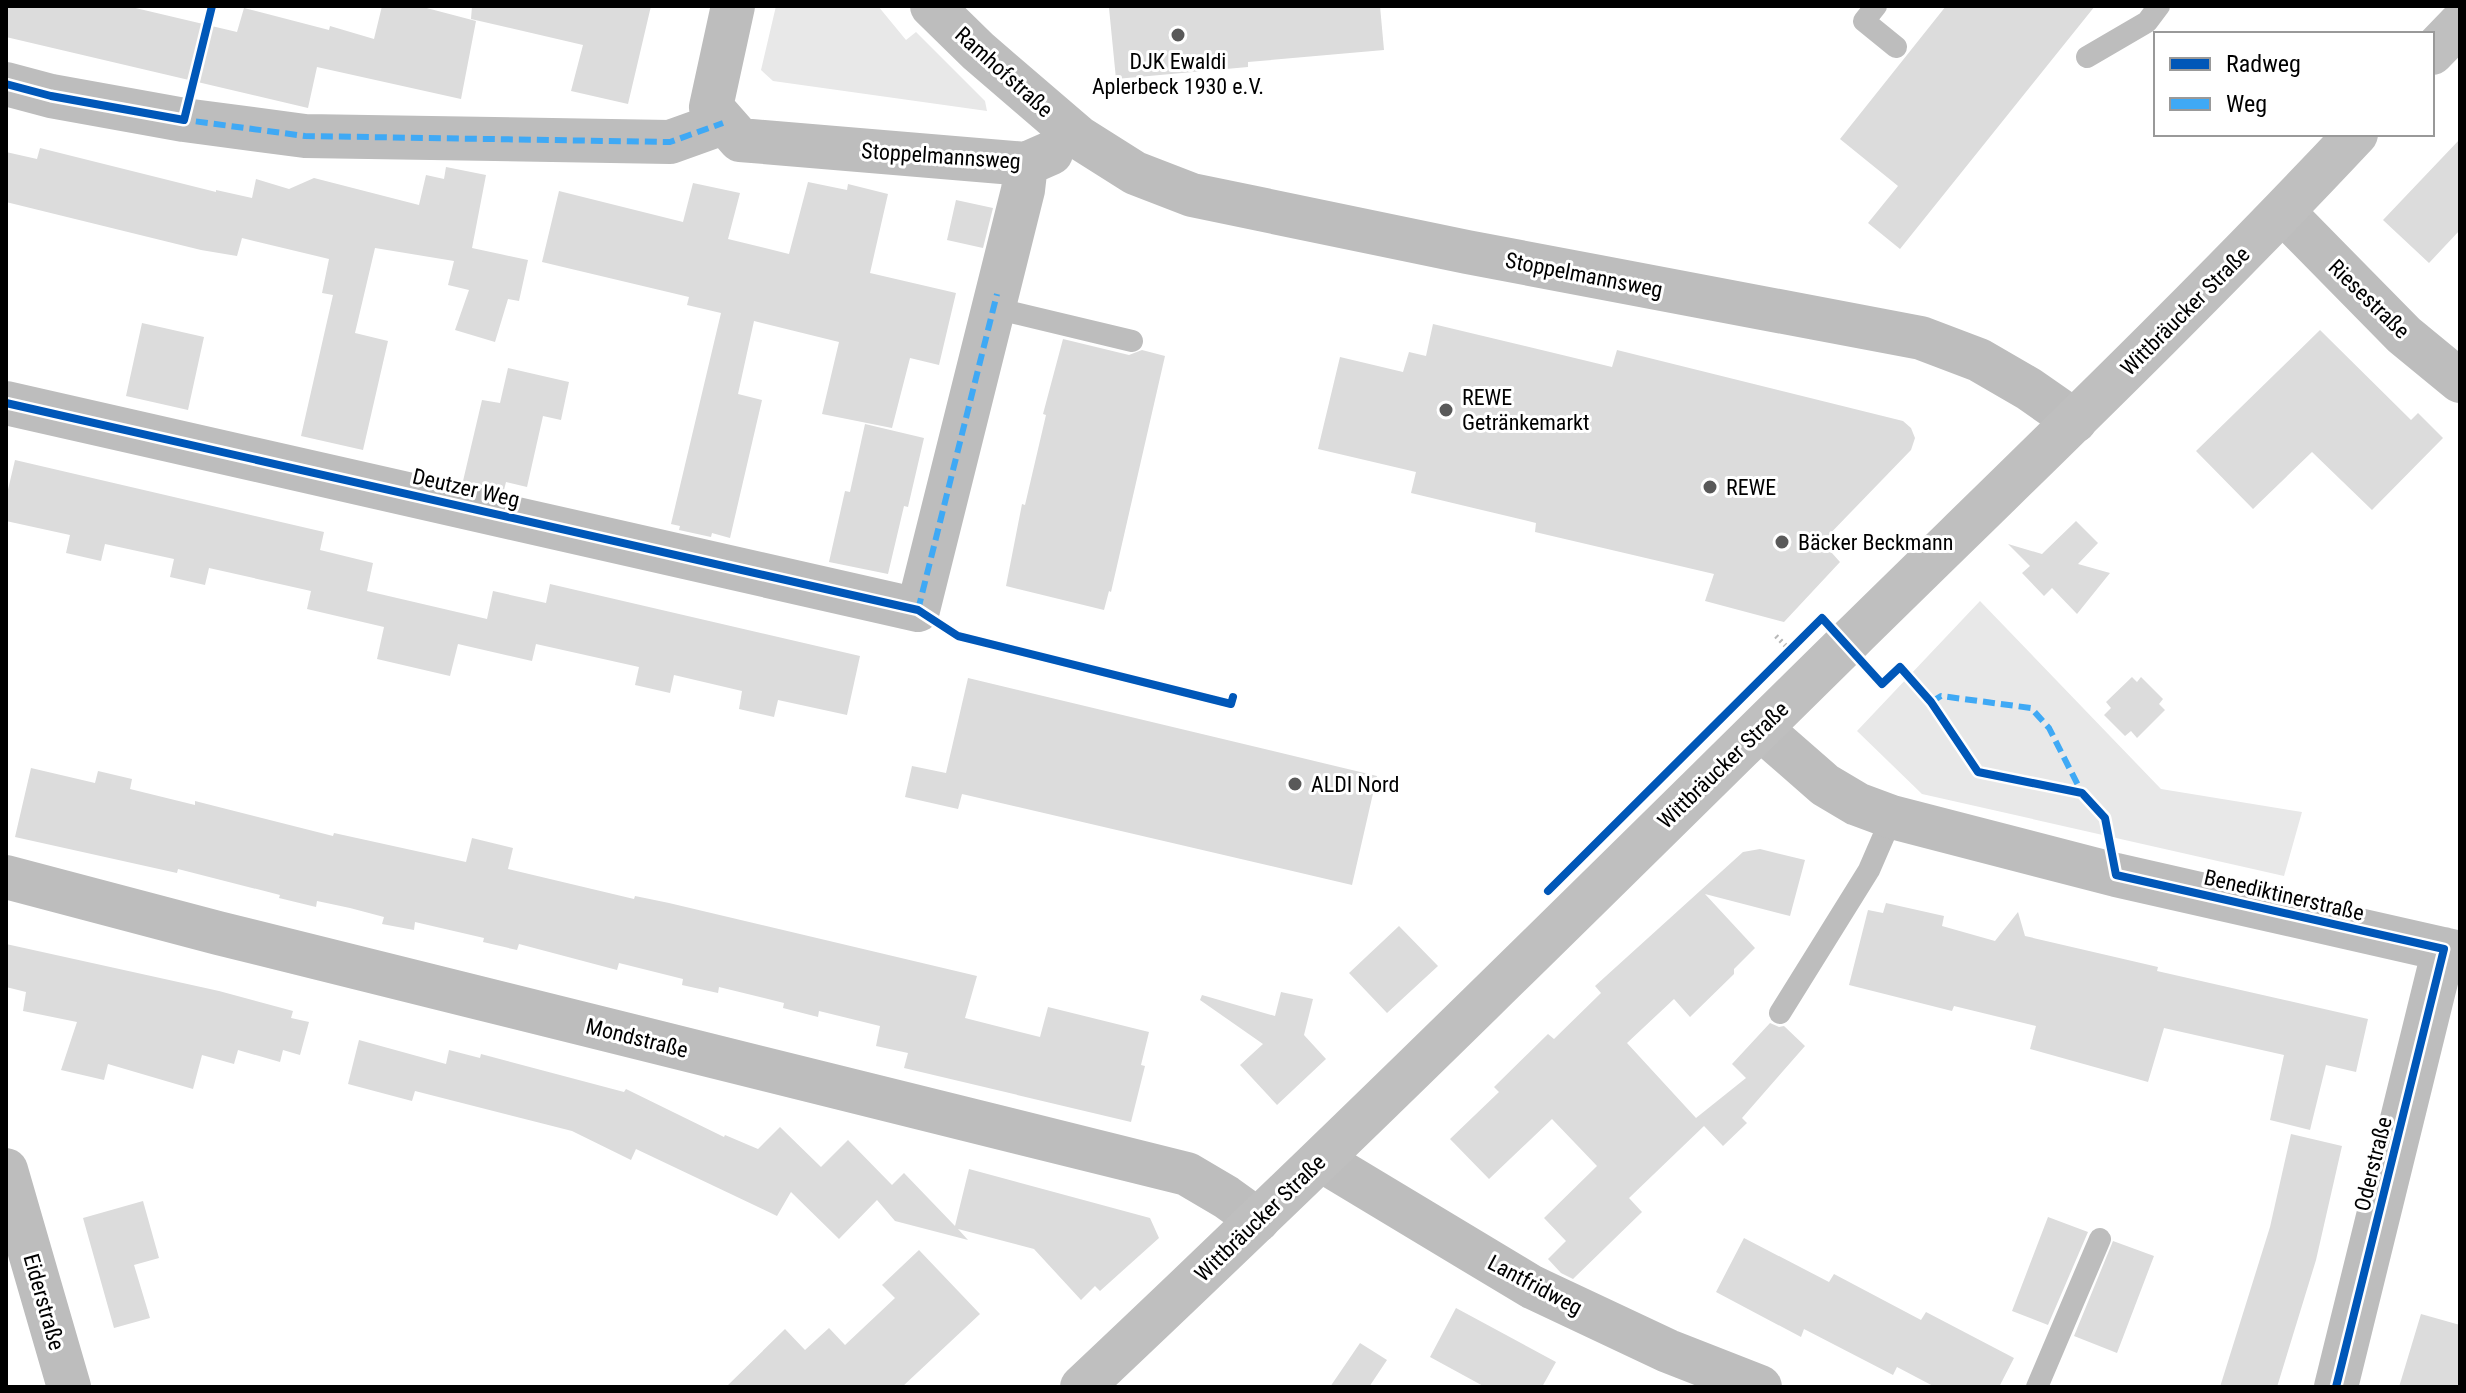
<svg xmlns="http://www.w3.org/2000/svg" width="2466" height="1393" font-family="'Roboto Condensed',sans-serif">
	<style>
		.green { fill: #e8e8e8 }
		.building { fill: #dcdcdc }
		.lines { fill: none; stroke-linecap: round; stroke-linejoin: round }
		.path { stroke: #b8b8b8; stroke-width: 5; stroke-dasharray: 2 4; stroke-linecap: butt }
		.lane { stroke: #bdbdbd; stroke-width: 22 }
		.street { stroke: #bdbdbd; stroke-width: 44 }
		.secondary { stroke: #bfbfbf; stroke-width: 44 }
		.quiet { stroke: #3fa9f5; stroke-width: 6; stroke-dasharray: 12 6; stroke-linecap: butt }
		.cycleway-casing { stroke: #fff; stroke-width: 13 }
		.cycleway { stroke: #0057b8; stroke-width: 8 }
		.poi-dot { fill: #595959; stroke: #fff; stroke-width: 3 }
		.labels { text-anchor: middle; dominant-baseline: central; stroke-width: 6; stroke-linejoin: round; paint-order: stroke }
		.poi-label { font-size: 22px; fill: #000; stroke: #fff; text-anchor: start }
		.street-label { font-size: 22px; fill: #000; stroke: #fff }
	</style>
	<rect width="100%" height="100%" fill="#fff"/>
	<path class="green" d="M776 6H878L906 40 916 32 985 101 987 111 773 81 761 70Z
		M1980 601 2161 789 2302 812 2284 876 1922 794 1857 731Z"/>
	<path class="building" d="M6 6H127L237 32 244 8 329 30 330 26 374 39 382 6H419L476 21 461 99 317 67 308 108 6 37Z
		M472 6H651L628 104 571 91 583 45 471 19Z
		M1129 6H1380L1384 50 1248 62V67L1116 79 1109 8Z
		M1946 6H2095L1900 249 1868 223 1898 186 1840 139Z
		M2460 139V230L2429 263 2383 220Z
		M40 148 216 192V190L252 198 256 179 289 189 314 178 419 205 426 175 444 179 446 167 486 175 472 248 528 260 519 301 508 299 495 342 455 330 469 290 448 285 454 261 375 248 355 333 388 341 363 450 301 436 333 295 322 293 329 259 242 238 237 256 201 250 6 202V152L37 159Z
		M808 182 847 190 848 184 888 194 870 273 956 293 939 365 910 358 892 428 822 414 839 342 754 321 738 394 762 400 730 538 712 533 711 537 679 530 680 526 671 524 721 313 687 305 689 297 542 262 559 191 683 222 693 183 740 193 728 239 789 254Z
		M956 200 993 208 983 248 947 240Z
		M142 323 204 337 188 410 126 396Z
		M1433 324 1612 367 1617 350 1903 421 1911 428 1915 438 1911 450 1822 542 1840 562 1784 622 1705 601 1714 574 1535 532 1536 523 1411 493 1416 472 1318 449 1340 357 1403 372 1409 352 1426 356Z
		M2320 330 2411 420 2418 413 2443 438 2372 510 2312 452 2253 509 2196 451Z
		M1063 339 1129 355 1142 350 1165 356 1111 592 1109 591 1104 610 1006 586 1022 504 1025 505 1046 415 1043 414Z
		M508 368 569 382 561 420 543 416 527 487 506 482 504 490 463 481 482 400 500 403Z
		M865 424 924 438 908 507 904 506 888 574 829 562 845 491 850 492Z
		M15 460 324 532 320 550 373 563 367 591 487 619 493 591 546 603 550 584 860 656 847 715 778 700 774 717 739 709 742 691 674 675 670 693 635 685 639 667 536 644 532 661 458 644 450 676 377 659 384 627 307 609 311 591 209 568 205 585 170 577 174 559 105 544 101 561 66 553 70 535 6 521V498Z
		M2076 521 2098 543 2078 564 2110 573 2077 614 2052 588 2044 596 2022 573 2030 566 2008 544 2042 554Z
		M2132 677 2137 682 2141 677 2163 699 2159 704 2165 710 2137 738 2131 731 2125 736 2104 715 2111 708 2106 702Z
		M968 678 1377 776 1352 885 962 794 958 809 905 797 912 766 946 773Z
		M31 768 95 783 98 771 132 779 130 789 195 805V801L333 836 334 833 466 862 472 838 513 848 508 869 634 899 635 896 669 903 977 976 965 1018 1040 1037 1048 1007 1149 1032 1141 1065 1145 1066 1131 1122 904 1068 908 1053 876 1046 880 1026 819 1011 818 1017 783 1008 784 1003 719 987 718 993 682 985 683 979 619 963 617 970 519 944 517 950 483 942 484 938 415 922 414 930 382 924 384 917 350 908 317 901 316 907 279 898 280 895 178 869 177 873 15 837Z
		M1760 849 1805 860 1790 916 1705 894 1755 948 1734 969V974L1690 1017 1674 999 1627 1043 1696 1118 1746 1078 1732 1064 1770 1023 1779 1027 1784 1026 1805 1046 1742 1118 1747 1123 1723 1146 1704 1126 1629 1198 1642 1212 1573 1279 1561 1273 1548 1259 1566 1241 1544 1218 1597 1166 1552 1119 1489 1179 1450 1139 1499 1092 1494 1087 1548 1034 1554 1039 1601 993 1595 986 1743 852Z
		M1886 903 1944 916 1942 926 1995 941 2018 912 2025 936 2158 967 2157 971 2368 1019 2356 1072 2326 1065 2310 1130 2270 1120 2284 1055 2164 1028 2148 1082 2030 1049 2036 1026 1954 1006 1952 1011 1849 985 1868 910 1883 913Z
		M1399 926 1438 966 1387 1013 1349 973Z
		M6 944 219 991 293 1011 291 1018 309 1022 300 1055 283 1050 280 1062 238 1050 234 1064 202 1055 193 1089 108 1064 104 1080 61 1070 77 1022 23 1011 26 992 6 987Z
		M1281 992 1313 999 1304 1035 1326 1059 1277 1105 1240 1065 1263 1044 1200 1000 1202 995 1275 1016Z
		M359 1040 446 1064 449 1050 480 1058 481 1054 624 1092 626 1089 724 1137 725 1135 758 1149 780 1127 821 1167 848 1140 892 1185 888 1189 904 1173 955 1226 969 1169 1150 1218 1159 1238 1100 1291 1095 1286 1081 1300 1034 1249 958 1229 968 1240 895 1221 877 1200 839 1239 791 1192 777 1216 636 1149 631 1160 572 1131 415 1091 412 1101 348 1084Z
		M2291 1134 2342 1146 2316 1260 2277 1387H2220L2270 1227Z
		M143 1201 159 1258 134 1265 150 1318 114 1328 83 1218Z
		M2048 1217 2088 1232 2048 1325 2012 1311Z
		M1744 1238 1829 1282 1834 1274 1921 1320 1926 1312 2014 1358 1999 1387H1935L1897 1367 1893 1375 1804 1329 1801 1337 1716 1292Z
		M2113 1241 2154 1256 2117 1353 2074 1336Z
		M919 1250 980 1314 902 1387H726L785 1329 805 1350 829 1328 845 1345 895 1298 882 1285Z
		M1456 1308 1556 1362 1542 1387H1485L1430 1357Z
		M2421 1314 2460 1325V1387H2399Z
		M1360 1343 1387 1360 1369 1387H1330Z"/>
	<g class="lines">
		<path class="path" d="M1776 636 1786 646
			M1874 674 1882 684"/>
		<path class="lane" d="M1876 6 1864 21 1896 47
			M2087 57 2147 22 2159 6
			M994 308 1132 341
			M1780 1013 1869 870 1892 817
			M2037 1387 2100 1239"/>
		<path class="street" d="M733 6 711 107 740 140 1026 164 1051 153
			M932 6 978 51 1078 137 1135 173 1192 195 1467 252 1921 338 1979 360 2029 389 2075 421
			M6 84 51 96 184 120 305 136 670 142 723 123
			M2283 212 2404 335 2460 381
			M6 403 918 610 1023 190 1026 164
			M1761 729 1825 785 1857 804 1892 817 2116 875 2460 953
			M6 877 218 933 1187 1174 1226 1197 1258 1220
			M1321 1160 1532 1287 1668 1351 1760 1387
			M6 1170 69 1387
			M2336 1387 2444 949"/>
		<path class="secondary" d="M2432 53 2460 24
			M1082 1387C1341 1143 1594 892 1848 642 2019 474 2192 309 2356 134"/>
		<path class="quiet" d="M178 119 305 136 670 142 723 123
			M918 610 997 294
			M1931 702 1941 696 2031 708 2049 728 2082 793"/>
		<defs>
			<path id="cycleway" d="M6 84 51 96 184 120 212 6
				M6 403 918 610 958 636 1231 704 1233 697
				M1548 891 1822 618 1882 684 1900 667 1931 702 1978 772 2082 793 2105 818 2116 875 2444 949 2336 1387"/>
		</defs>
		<use href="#cycleway" class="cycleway-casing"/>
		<use href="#cycleway" class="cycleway"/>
	</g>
	<g class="poi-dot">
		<circle cx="1178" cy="35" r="8"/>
		<circle cx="1446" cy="410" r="8"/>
		<circle cx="1710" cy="487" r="8"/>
		<circle cx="1782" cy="542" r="8"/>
		<circle cx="1295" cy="784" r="8"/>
	</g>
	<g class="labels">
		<g class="poi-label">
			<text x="1178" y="61" text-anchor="middle">DJK Ewaldi<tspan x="1178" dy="25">Aplerbeck 1930 e.V.</tspan></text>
			<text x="1462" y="397">REWE<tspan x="1462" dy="25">Getränkemarkt</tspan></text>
			<text x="1726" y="487">REWE</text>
			<text x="1798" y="542">Bäcker Beckmann</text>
			<text x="1311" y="784">ALDI Nord</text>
		</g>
		<g class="street-label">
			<text transform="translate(1004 72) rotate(42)">Ramhofstraße</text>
			<text transform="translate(941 156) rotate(4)">Stoppelmannsweg</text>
			<text transform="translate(1584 275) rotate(11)">Stoppelmannsweg</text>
			<text transform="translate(2369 299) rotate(44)">Riesestraße</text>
			<text transform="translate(2185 311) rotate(-45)">Wittbräucker Straße</text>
			<text transform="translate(466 488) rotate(13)">Deutzer Weg</text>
			<text transform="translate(1723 765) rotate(-44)">Wittbräucker Straße</text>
			<text transform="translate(2284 895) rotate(13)">Benediktinerstraße</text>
			<text transform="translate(637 1038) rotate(14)">Mondstraße</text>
			<text transform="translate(2373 1164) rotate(-76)">Oderstraße</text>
			<text transform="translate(1260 1218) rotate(-44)">Wittbräucker Straße</text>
			<text transform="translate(1535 1285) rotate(28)">Lantfridweg</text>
			<text transform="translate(44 1302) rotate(74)">Eiderstraße</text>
		</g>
	</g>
	<rect width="2466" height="1393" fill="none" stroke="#000000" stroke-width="16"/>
	<rect x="2154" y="32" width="280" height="104" fill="#ffffff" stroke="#999999" stroke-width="2"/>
	<rect x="2170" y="58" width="40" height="12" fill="#0057b8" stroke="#999999" stroke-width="2"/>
	<text x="2226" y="72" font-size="24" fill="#000000">Radweg</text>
	<rect x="2170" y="98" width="40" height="12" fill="#3fa9f5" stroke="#999999" stroke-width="2"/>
	<text x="2226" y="112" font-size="24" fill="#000000">Weg</text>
</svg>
